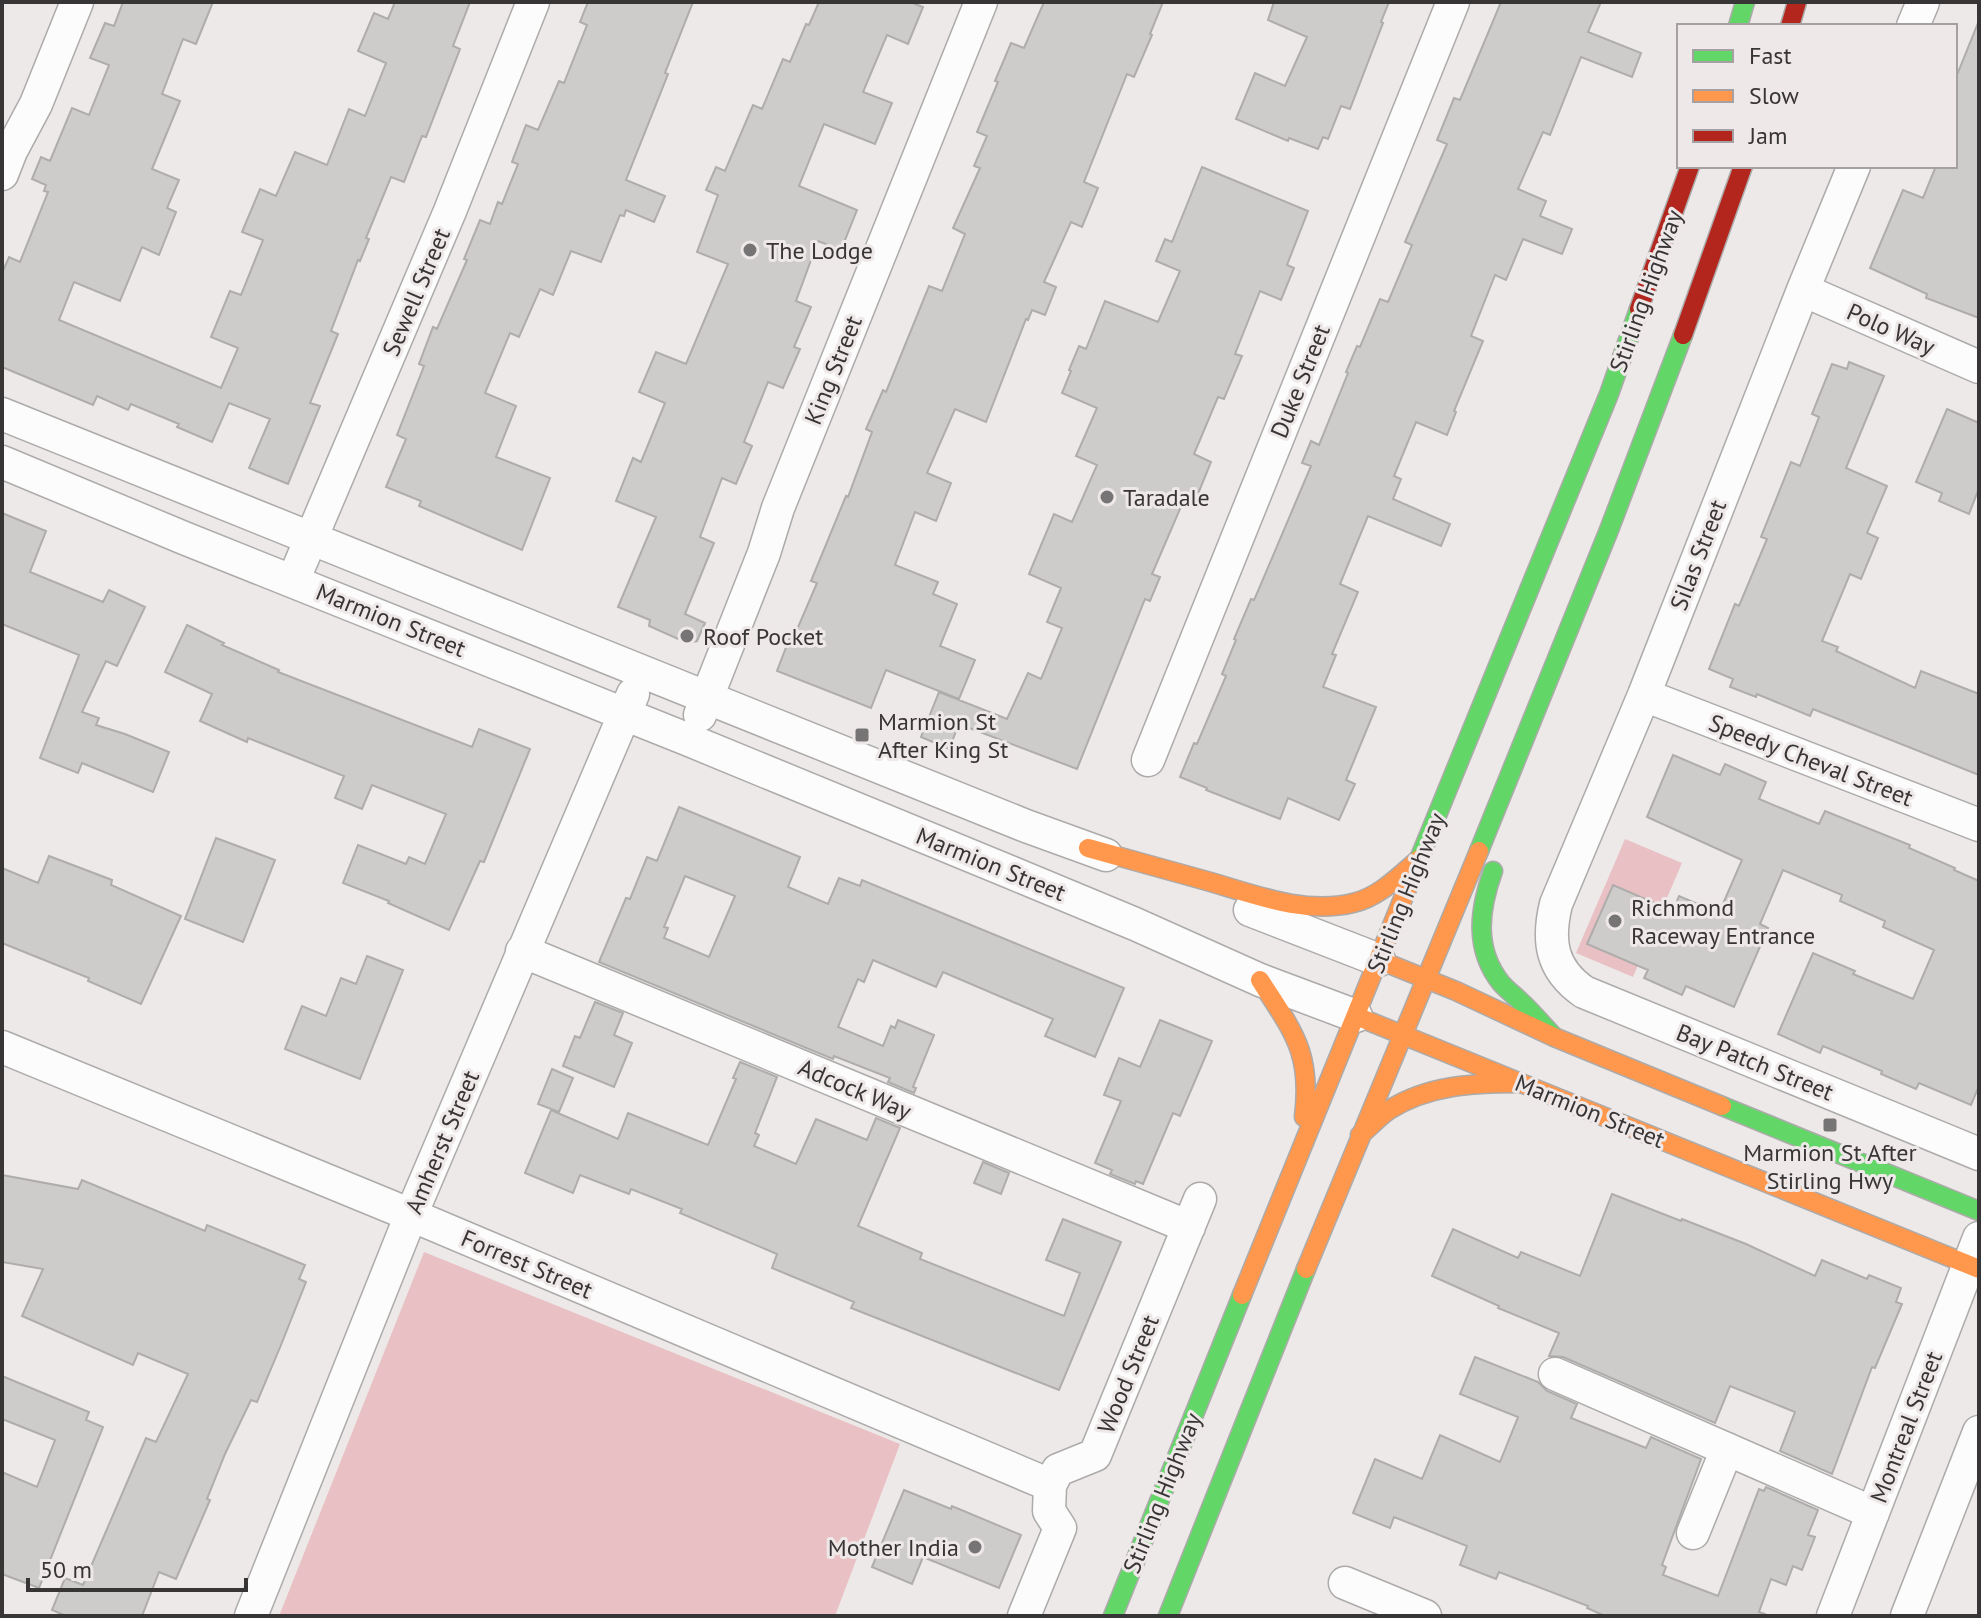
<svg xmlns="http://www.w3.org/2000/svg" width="1981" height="1618" font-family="'PT Sans',sans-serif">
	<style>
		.green { fill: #e9c1c4 }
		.building { fill: #cecbcb; stroke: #afacac; stroke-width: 2; fill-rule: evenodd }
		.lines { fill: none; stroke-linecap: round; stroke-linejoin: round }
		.street-casing { stroke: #adaaaa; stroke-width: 35 }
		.fast-casing { stroke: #adaaaa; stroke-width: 21 }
		.slow-casing { stroke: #adaaaa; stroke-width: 21 }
		.jam-casing { stroke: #adaaaa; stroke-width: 21 }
		.street { stroke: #fcfcfc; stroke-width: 32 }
		.fast { stroke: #63d668; stroke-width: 18 }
		.slow { stroke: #ff974d; stroke-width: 18 }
		.jam { stroke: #b3261e; stroke-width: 18 }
		.poi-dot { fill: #777475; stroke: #eee8e8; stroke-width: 3 }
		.labels { text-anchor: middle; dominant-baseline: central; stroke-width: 6; stroke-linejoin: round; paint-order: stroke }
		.poi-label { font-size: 24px; fill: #383536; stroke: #eee8e8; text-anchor: start }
		.street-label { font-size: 24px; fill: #383536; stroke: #eee8e8 }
	</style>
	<rect width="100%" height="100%" fill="#ede9e9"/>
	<path class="green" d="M1625 839 1682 863 1633 977 1576 953Z
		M424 1252 900 1444 835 1616H279Z"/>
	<path class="building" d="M123 2H213L196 44 183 39 162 94 180 101 152 169 179 180 167 208 176 212 159 255 142 247 120 301 74 282 59 320 221 388 238 348 211 337 230 291 241 295 263 240 242 232 260 189 276 196 295 152 327 165 349 109 365 116 386 63 358 51 374 13 388 19 395 2H470L453 46 460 49 426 137 422 136 404 182 391 177 366 238 369 239 360 261 358 260 331 331 338 334 310 403 320 406 288 484 249 468 270 419 229 403 212 442 177 427 179 424 131 404 128 410 97 396 93 405 2 367V273L9 257 20 262 48 192 44 191 46 185 32 179 41 157 50 161 72 108 89 115 109 65 90 58 105 23 114 26Z
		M588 2H693L665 73 668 74 626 180 665 196 654 222 626 210 624 216 620 215 601 262 571 251 553 295 540 289 519 337 510 333 485 393 516 406 496 457 550 478 522 550 419 506 421 501 386 487 406 439 397 435 424 366 419 364 433 327 437 329 467 260 464 259 480 220 490 224 498 202 502 204 518 164 512 162 526 125 538 130 559 81 564 83 587 25 580 22Z
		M819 2H910L923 7 908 44 887 35 863 92 892 103 875 144 824 124 799 186 857 210 841 250 818 241 796 301 811 307 794 347 800 349 783 388 768 382 744 442 752 446 736 484 722 478 700 537 714 543 685 614 705 623 697 641 687 643 649 626 650 620 618 607 656 517 616 501 633 458 641 462 665 403 639 392 656 352 686 364 728 264 697 252 718 195 706 190 716 167 725 171 753 105 762 109 783 59 790 62 806 24 809 25Z
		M1044 2H1163L1150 34 1152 35 1134 77 1127 74 1084 182 1098 188 1082 227 1071 222 1044 282 1056 287 1045 315 1032 310 1028 320 1026 319 986 422 955 409 927 473 951 483 936 521 915 512 895 565 938 582 933 594 957 604 940 646 975 660 959 699 886 670 871 708 777 671 790 637 793 639 817 583 811 581 846 496 848 497 872 432 866 429 883 390 886 392 929 286 942 291 965 234 953 228 980 168 974 166 987 136 977 132 998 82 995 81 1011 43 1024 48Z
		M1274 2H1389L1381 22 1383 23 1350 109 1341 106 1328 139 1323 137 1318 149 1289 138 1288 141 1236 119 1255 73 1285 86 1307 37 1268 20Z
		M1501 2H1601L1588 32 1641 53 1632 77 1581 57 1550 135 1543 132 1518 189 1546 201 1540 216 1572 229 1562 254 1523 239 1506 280 1495 275 1471 336 1483 341 1454 411 1456 412 1447 435 1416 422 1394 476 1401 479 1393 499 1450 524 1441 546 1368 516 1340 584 1358 592 1332 654 1336 655 1323 687 1376 707 1346 780 1355 784 1339 820 1288 798 1280 819 1206 790 1207 788 1180 777 1194 743 1197 744 1226 676 1222 674 1236 640 1234 639 1251 599 1254 600 1258 591 1311 466 1302 463 1311 441 1319 445 1348 373 1346 372 1357 346 1360 347 1380 299 1388 302 1412 245 1405 242 1447 144 1437 140 1454 98 1460 100Z
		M1978 23H1979V318L1926 298 1927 294 1870 268 1903 190 1923 198 1936 166H1955V80Z
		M1202 167 1308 211 1287 265 1294 268 1281 300 1260 291 1235 354 1242 356 1224 399 1218 397 1194 454 1211 462 1196 499 1186 495 1152 574 1160 577 1150 601 1145 599 1077 769 959 724 949 749 921 737 939 692 1007 719 1028 673 1041 679 1062 628 1047 622 1061 588 1029 574 1054 514 1072 522 1097 465 1076 456 1097 408 1062 393 1071 371 1069 370 1079 346 1086 349 1105 301 1158 322 1180 271 1156 261 1165 239 1172 242Z
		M1849 362 1884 376 1846 468 1887 486 1867 533 1878 538 1861 579 1850 574 1822 641 1838 647 1836 651 1915 688 1921 671 1979 694V775L1813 709 1810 716 1757 694 1756 697 1730 687 1733 679 1709 669 1735 604 1739 606 1767 539 1761 537 1791 462 1800 466 1819 417 1812 414 1832 364 1847 369Z
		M1947 409 1979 423V488L1969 514 1939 501 1942 493 1916 482Z
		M2 513 46 531 30 572 103 602 109 590 145 607 117 666 106 661 82 712 99 718 96 725 125 734 169 752 153 792 82 763 78 773 40 758 79 655 2 624Z
		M187 625 224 643 222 645 279 670 278 672 472 747 479 729 530 749 484 862 480 861 449 930 388 903 389 901 343 883 358 845 406 864 409 857 425 864 446 814 372 785 362 809 335 798 344 776 248 738 247 742 200 721 212 694 165 672Z
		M1673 755 1720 775 1725 764 1766 782 1759 799 1819 824 1825 811 1910 845 1909 848 1955 868 1954 870 1979 881V1086L1971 1105 1919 1083 1916 1089 1881 1074 1882 1071 1823 1046 1820 1053 1778 1034 1813 953 1855 971 1853 974 1913 999 1934 950 1883 927 1885 921 1840 901 1842 895 1783 870 1760 924 1768 928 1734 1007 1686 986 1682 995 1644 978 1648 970 1587 944 1613 885 1673 911 1679 896 1719 913 1742 860 1647 817Z
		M679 807 800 857 788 887 828 904 839 878 860 886 862 880 1124 988 1095 1057 1045 1036 1053 1019 943 972 936 987 873 960 864 982 858 979 838 1027 883 1046 891 1026 895 1028 898 1020 934 1035 913 1087 916 1088 914 1093 888 1082 890 1078 834 1056 833 1059 599 962 626 898 630 899 647 857 657 861ZM685 876 735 896 709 957 664 938 668 928 664 927Z
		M216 838 275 860 243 942 185 919Z
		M49 856 112 880 111 885 181 916 141 1004 88 981 89 978 2 943V868L38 883Z
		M367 956 403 970 360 1079 285 1049 302 1006 326 1016 341 978 356 984Z
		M595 1002 623 1013 614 1035 632 1043 614 1087 563 1066 575 1036 580 1038Z
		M1160 1020 1212 1041 1180 1116 1173 1113 1143 1184 1136 1181 1135 1184 1110 1174 1112 1170 1095 1163 1121 1101 1104 1095 1119 1058 1140 1067Z
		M740 1062 777 1077 755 1133 759 1135 754 1146 796 1164 816 1119 867 1140 876 1118 900 1128 858 1226 922 1253 920 1259 1064 1316 1080 1273 1046 1260 1063 1219 1121 1242 1059 1390 851 1308 854 1302 772 1268 777 1254 680 1213 682 1209 631 1189 629 1194 580 1175 573 1193 525 1173 551 1110 618 1139 628 1113 708 1145 736 1079 733 1078Z
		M552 1069 573 1078 559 1112 538 1104Z
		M983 1162 1009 1173 1001 1194 974 1183Z
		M2 1175 78 1189 82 1180 205 1231 207 1225 305 1265 299 1279 306 1282 281 1345 257 1402 251 1400 225 1454 207 1499 210 1500 176 1579 159 1572 142 1616H66L52 1610 65 1578 83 1585 146 1438 156 1442 188 1374 138 1353 133 1365 22 1316 43 1269 2 1262Z
		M1612 1194 1681 1221 1682 1219 1746 1244 1815 1276 1822 1260 1867 1279 1869 1275 1901 1288 1896 1302 1902 1304 1875 1368 1872 1367 1832 1474 1780 1451 1795 1412 1730 1386 1715 1423 1563 1357 1549 1356 1559 1333 1498 1308 1499 1306 1432 1276 1453 1229 1518 1258 1521 1252 1580 1276Z
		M1475 1357 1538 1382 1547 1391 1577 1404 1571 1418 1646 1448 1651 1437 1701 1459 1662 1565 1666 1567 1663 1575 1718 1596 1759 1489 1764 1491 1766 1487 1818 1510 1808 1535 1815 1537 1802 1570 1793 1566 1786 1585 1771 1579 1759 1612 1765 1614 1764 1616H1605L1587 1608 1588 1606 1499 1572 1496 1579 1460 1565 1467 1546 1394 1517 1390 1528 1353 1513 1375 1459 1422 1479 1440 1435 1500 1462 1518 1417 1460 1394Z
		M2 1376 89 1412 86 1420 103 1427 39 1588 2 1574V1472L37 1487 55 1440 2 1419Z
		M904 1490 951 1509 952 1506 1021 1535 999 1588 923 1557 912 1584 872 1567Z"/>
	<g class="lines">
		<defs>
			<path id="street" d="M1913 26 1923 2
				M1854 166 1803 290 1644 695 1556 904C1547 941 1551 969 1584 992L1979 1154
				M2 174 11 151 36 104 77 2
				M1803 290 1979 367
				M2 414 1026 826 1106 855
				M2 462 184 538 689 740 1010 872 1135 924 1260 980 1356 1016
				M293 581 450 211 533 2
				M1644 695 1979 825
				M700 715 764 553 778 508 981 2
				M1148 760 1453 2
				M1250 910 1379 960
				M522 951 1189 1227
				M2 1047 411 1215 1050 1485
				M1555 1374 1873 1513
				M1693 1533 1727 1449
				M1345 1583 1425 1616
				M251 1616 411 1215 633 694
				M1024 1616 1060 1528 1049 1511 1050 1485 1058 1470 1095 1455 1200 1199
				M1833 1616 1979 1238
				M1907 1616 1979 1432"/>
			<path id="fast" d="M1738 26 1745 2
				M1479 851 1609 530 1683 335
				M1493 871C1479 910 1474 949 1501 983 1507 990 1514 995 1520 1001 1532 1012 1543 1025 1554 1037
				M1413 874 1609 394 1639 309
				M1722 1106 1979 1211
				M1113 1616 1242 1295
				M1168 1616 1306 1269"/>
			<path id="slow" d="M1088 848C1128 859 1168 870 1207 881 1253 894 1304 915 1353 903 1379 897 1399 876 1419 859
				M1379 960 1456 991 1554 1037 1722 1106
				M1260 980C1293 1032 1312 1052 1304 1117
				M1356 1016 1979 1269
				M1360 1135C1370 1127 1379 1117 1389 1110 1428 1085 1474 1083 1519 1083
				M1306 1269 1479 851
				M1242 1295 1413 874"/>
			<path id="jam" d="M1790 26 1797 2
				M1639 309 1690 166
				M1683 335 1743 166"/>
		</defs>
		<use href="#street" class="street-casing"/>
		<use href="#fast" class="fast-casing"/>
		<use href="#slow" class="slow-casing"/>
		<use href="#jam" class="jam-casing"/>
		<use href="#street" class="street"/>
		<use href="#fast" class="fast"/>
		<use href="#slow" class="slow"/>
		<use href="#jam" class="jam"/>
	</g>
	<g class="poi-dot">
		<circle cx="750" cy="250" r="8"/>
		<circle cx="1107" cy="497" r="8"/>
		<circle cx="687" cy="636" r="8"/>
		<rect x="854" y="727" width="16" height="16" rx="4"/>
		<circle cx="1615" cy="921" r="8"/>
		<rect x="1822" y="1117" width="16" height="16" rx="4"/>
		<circle cx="975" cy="1547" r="8"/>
	</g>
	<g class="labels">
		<g class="poi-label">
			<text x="766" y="250">The Lodge</text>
			<text x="1123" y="497">Taradale</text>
			<text x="703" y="636">Roof Pocket</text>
			<text x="878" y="721">Marmion St<tspan x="878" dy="28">After King St</tspan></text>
			<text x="1631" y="907">Richmond<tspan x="1631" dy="28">Raceway Entrance</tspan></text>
			<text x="1830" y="1152" text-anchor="middle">Marmion St After<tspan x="1830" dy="28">Stirling Hwy</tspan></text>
			<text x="959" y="1547" text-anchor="end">Mother India</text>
		</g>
		<g class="street-label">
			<text transform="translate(1646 291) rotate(-70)">Stirling Highway</text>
			<text transform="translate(416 292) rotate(-67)">Sewell Street</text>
			<text transform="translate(1891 329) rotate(24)">Polo Way</text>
			<text transform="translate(833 370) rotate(-68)">King Street</text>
			<text transform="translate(1300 381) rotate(-68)">Duke Street</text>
			<text transform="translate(1698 555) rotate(-69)">Silas Street</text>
			<text transform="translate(391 620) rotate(22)">Marmion Street</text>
			<text transform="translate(1811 760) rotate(21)">Speedy Cheval Street</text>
			<text transform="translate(991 864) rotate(22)">Marmion Street</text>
			<text transform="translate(1406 893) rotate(-68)">Stirling Highway</text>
			<text transform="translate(1755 1062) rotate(22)">Bay Patch Street</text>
			<text transform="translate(855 1089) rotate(23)">Adcock Way</text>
			<text transform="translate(1590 1111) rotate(22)">Marmion Street</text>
			<text transform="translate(442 1142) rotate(-67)">Amherst Street</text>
			<text transform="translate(527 1264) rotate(23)">Forrest Street</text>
			<text transform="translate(1128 1374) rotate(-68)">Wood Street</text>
			<text transform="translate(1906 1427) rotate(-69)">Montreal Street</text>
			<text transform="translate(1162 1493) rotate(-68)">Stirling Highway</text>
		</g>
	</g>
	<rect width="1981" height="1618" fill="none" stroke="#383536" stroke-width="8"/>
	<rect x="1677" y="24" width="280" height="144" fill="#eee8e8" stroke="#a5a0a1" stroke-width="2"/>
	<rect x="1693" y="50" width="40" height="12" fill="#63d668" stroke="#a5a0a1" stroke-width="2"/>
	<text x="1749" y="64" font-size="24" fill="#383536">Fast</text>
	<rect x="1693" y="90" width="40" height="12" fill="#ff974d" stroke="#a5a0a1" stroke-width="2"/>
	<text x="1749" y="104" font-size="24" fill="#383536">Slow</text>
	<rect x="1693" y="130" width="40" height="12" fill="#b3261e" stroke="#a5a0a1" stroke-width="2"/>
	<text x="1749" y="144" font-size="24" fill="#383536">Jam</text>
	<path d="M28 1578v12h218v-12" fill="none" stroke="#383536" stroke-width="4"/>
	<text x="40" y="1578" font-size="24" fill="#383536" stroke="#eee8e8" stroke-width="6" paint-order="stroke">50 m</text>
</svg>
